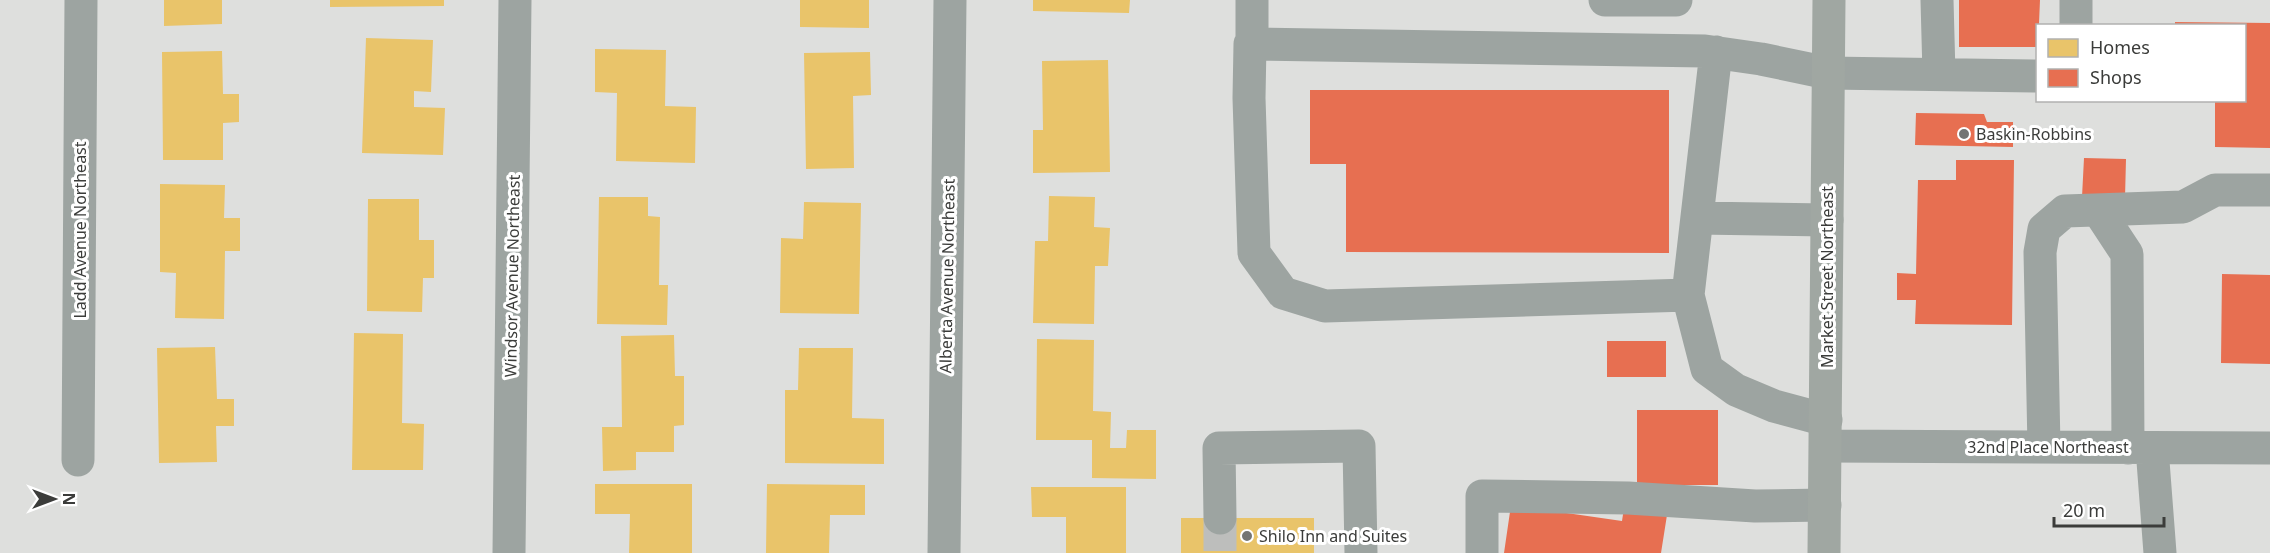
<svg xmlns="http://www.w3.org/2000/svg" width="2270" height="553" font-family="'Noto Sans',sans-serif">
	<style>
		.homes { fill: #e9c46a }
		.shops { fill: #e76f51 }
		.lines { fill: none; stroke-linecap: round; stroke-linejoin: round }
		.minor-tunnel { stroke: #bdbebc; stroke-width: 33; stroke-dasharray: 33 16; stroke-linecap: butt }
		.minor { stroke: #9da4a1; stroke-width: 33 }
		.major { stroke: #a0a7a2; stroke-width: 33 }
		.poi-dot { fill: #747573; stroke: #fff; stroke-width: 2 }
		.labels { text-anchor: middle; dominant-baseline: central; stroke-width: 6; stroke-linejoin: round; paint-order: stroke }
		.poi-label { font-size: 16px; fill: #3b3c3a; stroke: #fff; text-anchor: start }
		.street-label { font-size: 16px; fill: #3b3c3a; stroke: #fff }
	</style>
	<rect width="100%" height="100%" fill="#dedfdd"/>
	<path class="homes" d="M164 0H222V24L164 26Z
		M330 0H444V6L330 7Z
		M800 0H869V28L800 27Z
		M1033 0H1130L1129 13 1033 11Z
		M366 38 433 40 431 92 414 91V107L445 108 443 155 362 153Z
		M595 49 666 50 665 106 696 107 695 163 616 161 617 93 595 92Z
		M222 51 223 94H239V122L223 123V160H163L162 52Z
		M870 52 871 95 853 96 854 168 806 169 804 53Z
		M1108 60 1110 172 1033 173V130H1043L1042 61Z
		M160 184 225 185 224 218H240V251H225L224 319 175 318 176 273 160 272Z
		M1049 196 1095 197 1094 227 1110 228 1108 266H1095L1094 324 1033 323 1035 241H1048Z
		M599 197H648V216L660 217 659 285H668L667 325 597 324Z
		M368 199H419V240H434V278H423L422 312 367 311Z
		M804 202 861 203 859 314 780 313 781 238 803 239Z
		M354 333 403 334 402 423 424 424 423 470H352Z
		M674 335 675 376H684V425L674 426V452H636V470L603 471 602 427H622L621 336Z
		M1037 339 1094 340 1093 411 1111 412 1110 448H1126L1127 430H1156V479L1092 478V440H1036Z
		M215 347 217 399H234V426H216L217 462 159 463 157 348Z
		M799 348H853L852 418 884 419V464L785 463V390H798Z
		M595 484H692V553H629L630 514H595Z
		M767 484 865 485V515H830L829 553H766Z
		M1031 487H1126V553H1066V517H1032Z
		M1181 518H1314V553H1181Z"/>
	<path class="shops" d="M1959 0H2040L2038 47H1959Z
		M2175 22 2270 23V148L2215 147V100H2244V26H2175Z
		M1310 90H1669V253L1346 252V164H1310Z
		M1916 113 1984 114 1987 122H2013V147L1915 145Z
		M2084 158 2126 159 2125 198 2082 197Z
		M1956 160H2014L2012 325 1915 324 1916 300H1897V273L1916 274 1918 180H1956Z
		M2222 274 2270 275V364L2221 363Z
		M1607 341H1666V377H1607Z
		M1637 410H1718V485H1637Z
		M1511 505 1622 521 1624 508 1667 515 1661 553H1504Z"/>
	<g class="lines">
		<path class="minor-tunnel" d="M1220 518V553"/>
		<path class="minor" d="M1252 0V45
			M1605 0H1676
			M1937 0 1939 74
			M2076 26V0
			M2098 210 2127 254 2128 448
			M1697 218 1827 220
			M1688 295 1716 52
			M1826 420 1774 406 1736 390 1707 369 1688 295 1325 306 1283 293 1254 253 1249 98 1250 44 1705 51 1761 59 1828 73 2038 76
			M1826 446 2270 448
			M2044 447 2040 252 2044 229 2065 211 2183 207 2215 190H2270
			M2152 448 2160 553
			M78 460 81 0
			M1220 518 1219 448 1359 446 1361 553
			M509 553 515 0
			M944 553 950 0
			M1482 553V496L1628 498 1755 506 1825 505"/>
		<path class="major" d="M1824 553 1829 0"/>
	</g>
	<g class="poi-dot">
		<circle cx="1964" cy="134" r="6"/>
		<circle cx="1247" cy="536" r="6"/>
	</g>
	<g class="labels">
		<g class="poi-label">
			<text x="1976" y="134">Baskin-Robbins</text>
			<text x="1259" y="536">Shilo Inn and Suites</text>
		</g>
		<g class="street-label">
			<text transform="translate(80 230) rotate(-90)">Ladd Avenue Northeast</text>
			<text transform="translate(512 276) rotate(-89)">Windsor Avenue Northeast</text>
			<text transform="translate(947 276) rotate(-89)">Alberta Avenue Northeast</text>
			<text transform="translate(1827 277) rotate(-90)">Market Street Northeast</text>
			<text x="2048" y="447">32nd Place Northeast</text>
		</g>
	</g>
	<rect x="2036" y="24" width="210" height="78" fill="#ffffff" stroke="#b1b1b0" stroke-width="1.5"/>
	<rect x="2048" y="39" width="30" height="18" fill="#e9c46a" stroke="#b1b1b0" stroke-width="1.5"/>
	<text x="2090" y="54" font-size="18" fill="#3b3c3a">Homes</text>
	<rect x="2048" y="69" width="30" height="18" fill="#e76f51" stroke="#b1b1b0" stroke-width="1.5"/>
	<text x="2090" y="84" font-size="18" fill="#3b3c3a">Shops</text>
	<g transform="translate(54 499) rotate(90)" stroke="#ffffff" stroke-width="4.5" paint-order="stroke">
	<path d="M0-4.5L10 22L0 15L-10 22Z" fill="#3b3c3a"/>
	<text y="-9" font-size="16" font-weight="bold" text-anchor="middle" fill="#3b3c3a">N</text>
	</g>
	<path d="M2054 517v9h110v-9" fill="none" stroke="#3b3c3a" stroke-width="3"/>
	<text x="2063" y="517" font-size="18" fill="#3b3c3a" stroke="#ffffff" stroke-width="4.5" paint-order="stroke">20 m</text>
</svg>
